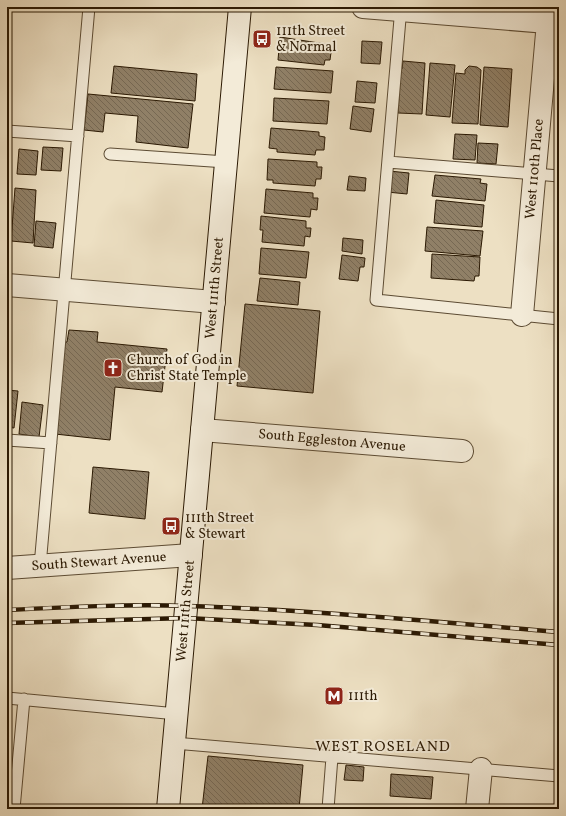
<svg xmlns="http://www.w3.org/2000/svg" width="566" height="816" font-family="Vollkorn,serif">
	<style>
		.building { fill: url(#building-back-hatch); stroke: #2b1903 }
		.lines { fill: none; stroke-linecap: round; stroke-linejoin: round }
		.lane-casing { stroke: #5c4b33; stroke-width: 13 }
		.street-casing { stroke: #5c4b33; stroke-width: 24 }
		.secondary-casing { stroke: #2b1903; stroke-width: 24 }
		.lane { stroke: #f3ebd8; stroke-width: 11 }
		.street { stroke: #f3ebd8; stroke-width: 22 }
		.secondary { stroke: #f3ebd8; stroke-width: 22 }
		.rail-casing { stroke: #2b1903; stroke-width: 4.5 }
		.rail { stroke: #f3ebd8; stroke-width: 3; stroke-dasharray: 9; stroke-linecap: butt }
		.labels { text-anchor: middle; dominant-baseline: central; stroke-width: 4; stroke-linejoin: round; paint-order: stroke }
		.poi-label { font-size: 14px; fill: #2b1903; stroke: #f3ebd8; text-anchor: start }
		.street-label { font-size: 14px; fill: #2b1903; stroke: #f3ebd8 }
		.neighbourhood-label { font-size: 15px; letter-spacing: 1px; fill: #2b1903; stroke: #f3ebd8 }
	</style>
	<defs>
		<pattern id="building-back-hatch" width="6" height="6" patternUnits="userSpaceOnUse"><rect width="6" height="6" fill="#908067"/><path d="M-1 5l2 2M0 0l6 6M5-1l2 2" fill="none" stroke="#766853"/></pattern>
	</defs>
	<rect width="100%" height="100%" fill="#ede0c3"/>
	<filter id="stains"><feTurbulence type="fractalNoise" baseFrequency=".005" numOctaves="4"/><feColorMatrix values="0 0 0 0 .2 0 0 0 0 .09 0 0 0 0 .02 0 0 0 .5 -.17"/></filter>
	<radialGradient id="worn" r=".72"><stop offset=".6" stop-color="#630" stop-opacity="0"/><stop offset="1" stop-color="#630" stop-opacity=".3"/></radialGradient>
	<path class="building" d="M280 37 332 45 330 60H325L324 65 278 60Z
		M362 41 382 42 380 64 361 63Z
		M403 61 425 63 422 114 398 113 400 80 398 69H402Z
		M430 63 455 65 450 117 426 115Z
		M114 66 197 74 195 101 111 93Z
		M469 66 477 67 481 70 478 124 452 123 456 73 465 74V70Z
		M276 67 333 71 331 93 274 89Z
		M484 67 512 69 508 127 480 125Z
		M357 81 377 83 375 103 355 102Z
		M88 94 193 104 188 148 136 142 138 116 105 113 103 132 84 130Z
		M274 98 329 101 327 124 273 121Z
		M353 106 374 109 371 132 350 129Z
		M271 128 319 132V136L325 137 324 150H316L315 155 277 152V149L269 148Z
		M455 134 477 135 475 160 453 159Z
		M478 143 498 144 496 164 477 163Z
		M43 147 63 148 61 171 41 170Z
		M19 149 38 151 36 175 17 174Z
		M268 159 317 162V167H322L321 179H316L315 186 273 183V180H267Z
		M389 171 409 173 407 194 387 192Z
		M435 175 481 179 480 183 487 184 485 201 432 196Z
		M349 176 366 178 365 191 347 190Z
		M15 188 36 190 33 243 11 241Z
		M266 189 313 193V198H318L317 210 311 209 310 217 264 213Z
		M436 200 484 205 482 227 434 223Z
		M261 216 306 221V228H311L310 237 305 236 304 246 262 242 263 230H260Z
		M36 221 56 223 53 248 34 246Z
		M427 227 483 231 480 256 425 251Z
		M343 238 363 240 362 254 342 251Z
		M261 248 309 252 306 278 259 274Z
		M432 254 480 257 479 276H475L474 281 431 278Z
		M342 255 365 258 364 267H360L358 281 339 279Z
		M260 278 300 282 298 305 257 301Z
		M245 304 320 311 313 393 237 386Z
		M69 330 98 332 97 342 167 349 162 392 115 387 110 440 55 434 64 342H67Z
		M7 390 18 391 14 428 7 427Z
		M22 402 43 405 39 437 19 434Z
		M93 467 149 472 145 519 89 513Z
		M208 756 303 765 299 809H202Z
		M346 765 364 767 363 781 344 780Z
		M391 774 433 777 431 799 390 796Z
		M382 807 409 809H382Z"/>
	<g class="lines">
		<defs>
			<path id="lane" d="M401 7 376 300 559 319
				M7 131 78 136
				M110 154 226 162
				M388 162 559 176
				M7 440 51 443
				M40 566 89 7
				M7 698 177 714
				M174 743 559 776
				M14 809 24 699
				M328 809 332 757"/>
			<path id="street" d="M363 7 559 23
				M7 285 214 302
				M522 315 548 22
				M202 430 462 451
				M7 568 191 555
				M477 809 481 769"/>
			<path id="secondary" d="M168 809 240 7"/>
		</defs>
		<use href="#lane" class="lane-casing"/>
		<use href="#street" class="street-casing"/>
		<use href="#secondary" class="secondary-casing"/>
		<use href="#lane" class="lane"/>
		<use href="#street" class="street"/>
		<use href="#secondary" class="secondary"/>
		<defs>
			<path id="rail" d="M7 610C67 607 128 604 188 606 312 610 436 622 559 632
				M7 623 186 618 317 625 559 645"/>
		</defs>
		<use href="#rail" class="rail-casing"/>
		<use href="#rail" class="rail"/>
	</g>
	<defs>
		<symbol id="bus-square" viewBox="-11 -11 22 22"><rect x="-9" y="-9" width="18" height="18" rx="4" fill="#8f2418" stroke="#f3ebd8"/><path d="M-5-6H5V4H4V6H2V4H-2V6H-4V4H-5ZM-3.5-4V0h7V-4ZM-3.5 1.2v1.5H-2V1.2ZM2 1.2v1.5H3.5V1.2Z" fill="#fff"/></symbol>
		<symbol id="church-square" viewBox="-11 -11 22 22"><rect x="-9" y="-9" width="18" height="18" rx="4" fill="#8f2418" stroke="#f3ebd8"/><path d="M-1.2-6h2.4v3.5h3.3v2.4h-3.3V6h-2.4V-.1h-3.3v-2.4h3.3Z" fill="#fff"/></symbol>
		<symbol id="metro-square" viewBox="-11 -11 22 22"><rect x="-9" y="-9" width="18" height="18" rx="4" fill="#8f2418" stroke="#f3ebd8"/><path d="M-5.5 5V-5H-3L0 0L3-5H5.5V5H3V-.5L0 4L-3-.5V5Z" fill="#fff"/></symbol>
	</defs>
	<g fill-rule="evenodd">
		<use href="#bus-square" x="251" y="28" width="22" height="22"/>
		<use href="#church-square" x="102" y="357" width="22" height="22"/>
		<use href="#bus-square" x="160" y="515" width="22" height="22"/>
		<use href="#metro-square" x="323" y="685" width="22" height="22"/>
	</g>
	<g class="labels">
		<g class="poi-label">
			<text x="276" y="31">111th Street<tspan x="276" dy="16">&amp; Normal</tspan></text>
			<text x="127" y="360">Church of God in<tspan x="127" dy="16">Christ State Temple</tspan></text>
			<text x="185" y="518">111th Street<tspan x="185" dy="16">&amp; Stewart</tspan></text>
			<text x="348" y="696">111th</text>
		</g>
		<g class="street-label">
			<text transform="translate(535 169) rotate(-85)">West 110th Place</text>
			<text transform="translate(215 288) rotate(-85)">West 111th Street</text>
			<text transform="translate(332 441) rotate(5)">South Eggleston Avenue</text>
			<text transform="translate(99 562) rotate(-4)">South Stewart Avenue</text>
			<text transform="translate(186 611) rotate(-85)">West 111th Street</text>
		</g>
		<g class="neighbourhood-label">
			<text x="383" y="747">WEST ROSELAND</text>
		</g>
	</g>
	<rect width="566" height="816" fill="none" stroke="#ede0c3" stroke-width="24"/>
	<rect x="8" y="8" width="550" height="800" fill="none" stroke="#2b1903" stroke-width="2"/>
	<rect x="12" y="12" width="542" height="792" fill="none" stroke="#2b1903"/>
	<rect width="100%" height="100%" filter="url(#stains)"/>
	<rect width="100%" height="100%" fill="url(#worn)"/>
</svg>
